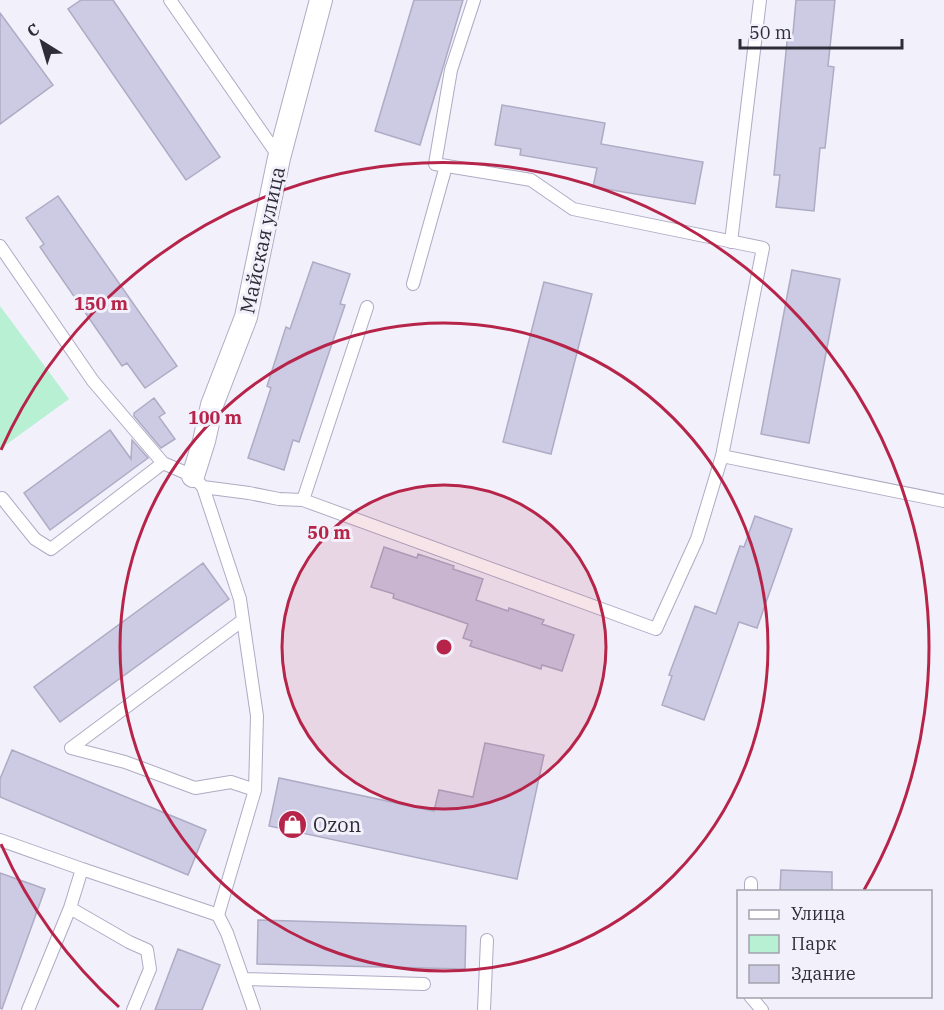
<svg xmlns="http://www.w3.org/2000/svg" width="944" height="1010" font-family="'IBM Plex Serif',serif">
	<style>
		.green { fill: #b8f0d3 }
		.building { fill: #cdcae4; stroke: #aeabc4; stroke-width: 1.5 }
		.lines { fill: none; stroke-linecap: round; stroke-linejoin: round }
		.lane-casing { stroke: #aeabc4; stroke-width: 14 }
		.street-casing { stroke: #aeabc4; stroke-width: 24 }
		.lane { stroke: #fff; stroke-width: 12 }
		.street { stroke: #fff; stroke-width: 22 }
		.ring { fill: none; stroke: #b62549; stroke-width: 3 }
		.labels { text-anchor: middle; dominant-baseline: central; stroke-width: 6; stroke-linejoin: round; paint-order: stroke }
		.street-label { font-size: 20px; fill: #2e2d37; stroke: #f1f0fb }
		.poi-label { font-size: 20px; fill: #2e2d37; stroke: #f1f0fb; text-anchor: start }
		.centre { fill: #b62549; stroke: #f1f0fb; stroke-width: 3 }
		.ring-label { font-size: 18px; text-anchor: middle; font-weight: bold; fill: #b62549; stroke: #f1f0fb; stroke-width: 6; stroke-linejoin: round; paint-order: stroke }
	</style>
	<rect width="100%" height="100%" fill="#f1f0fb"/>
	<path class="green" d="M0 306 69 399 0 449Z"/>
	<path class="building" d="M81 0H113L220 157 186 180 68 9Z
		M414 0H463L420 145 375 131Z
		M796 0H835L828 66 834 67 825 148H820L814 211 776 207 780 175H774L784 72 788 32 793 33Z
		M0 13 53 85 0 124Z
		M502 105 605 123 601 144 703 162 695 204 593 187 597 168 520 155 521 149 495 145Z
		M58 196 177 366 145 388 127 363 122 366 40 247 44 244 26 218Z
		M313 262 350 274 340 304 345 305 316 391 299 442 293 440 284 470 248 458 271 388 267 386 286 327 290 329Z
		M792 270 840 279 809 443 761 434Z
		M544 282 592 294 551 454 503 442Z
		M154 398 165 413 159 417 175 439 161 448 134 416V413Z
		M110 430 131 459 132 440 148 458 50 530 24 493Z
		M755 516 792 529 757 628 739 622 704 720 662 705 672 676 669 675 695 606 716 614 740 546 744 547Z
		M384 547 417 558 418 554 454 566 453 569 483 579 476 600 508 611 509 608 544 620 542 624 574 635 562 671 542 665 541 669 470 646 472 641 463 638 468 624 393 598 394 594 371 587Z
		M203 563 229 599 60 722 34 687Z
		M485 743 544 755 517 879 269 826 279 778 434 811 439 790 473 797Z
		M12 750 206 830 188 875 0 797V779Z
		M781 870 832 872V891H780Z
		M0 873 45 889 2 1009 0 1008Z
		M258 920 466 926 465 969 257 964Z
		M178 949 220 965 202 1010H155Z"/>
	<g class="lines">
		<defs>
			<path id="lane" d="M170 0 279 157
				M474 0 451 70 435 164 531 180 573 209 763 248 722 456 944 501
				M731 242 760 0
				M0 246 93 381 163 463 193 476 203 487 240 599 243 620 71 748
				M413 284 446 166
				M367 307 303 500 656 629 697 539 722 456
				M203 487 249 493 279 499 303 500
				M2 498 35 539 51 549 163 463
				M243 620 257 716 255 790
				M71 748 125 762 195 788 231 782 255 790 218 915 227 933 254 1010
				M0 840 82 869 70 908 28 1010
				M82 869 218 915
				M751 892V883
				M70 908 129 942 147 950 150 969 133 1010
				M243 979 424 984
				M750 996 762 1010
				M484 1010 487 940"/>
			<path id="street" d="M193 476 204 441 212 405 246 317 279 158 321 0"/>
		</defs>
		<use href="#lane" class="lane-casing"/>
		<use href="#street" class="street-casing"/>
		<use href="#lane" class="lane"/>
		<use href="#street" class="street"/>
	</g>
	<circle cx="444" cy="647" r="162" fill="#b62549" fill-opacity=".12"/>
	<g class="ring">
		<circle cx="444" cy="647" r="162"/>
		<circle cx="444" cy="647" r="324"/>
		<path d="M119 1007A485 485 0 0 1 1 844M1 450A485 485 0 1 1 864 890"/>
	</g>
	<defs>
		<symbol id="shop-disc" viewBox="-11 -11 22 22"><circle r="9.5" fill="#b62549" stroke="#f1f0fb"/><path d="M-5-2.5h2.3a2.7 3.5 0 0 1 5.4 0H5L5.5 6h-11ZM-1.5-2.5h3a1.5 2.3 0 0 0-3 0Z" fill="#fff"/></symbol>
	</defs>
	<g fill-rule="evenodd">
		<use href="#shop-disc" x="276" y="808" width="33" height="33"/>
	</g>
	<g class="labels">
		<g class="street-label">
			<text transform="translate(262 240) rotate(-78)">Майская улица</text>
		</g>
		<g class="poi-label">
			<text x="313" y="824">Ozon</text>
		</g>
	</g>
	<circle cx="444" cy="647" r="9" class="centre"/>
	<g class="ring-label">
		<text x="101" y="310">150 m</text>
		<text x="215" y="424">100 m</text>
		<text x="329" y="539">50 m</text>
	</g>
	<rect x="737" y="890" width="195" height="108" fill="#f1f0fb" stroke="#a3a2ad" stroke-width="1.5"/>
	<rect x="749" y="910" width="30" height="9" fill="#ffffff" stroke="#a3a2ad" stroke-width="1.5"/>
	<text x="791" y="920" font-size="18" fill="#2e2d37">Улица</text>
	<rect x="749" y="935" width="30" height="18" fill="#b8f0d3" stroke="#a3a2ad" stroke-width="1.5"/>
	<text x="791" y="950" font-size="18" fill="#2e2d37">Парк</text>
	<rect x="749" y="965" width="30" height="18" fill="#cdcae4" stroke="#a3a2ad" stroke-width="1.5"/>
	<text x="791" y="980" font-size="18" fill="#2e2d37">Здание</text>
	<g transform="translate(42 42) rotate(323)" stroke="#f1f0fb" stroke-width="4.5" paint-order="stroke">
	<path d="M0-4.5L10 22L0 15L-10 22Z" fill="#2e2d37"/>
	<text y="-9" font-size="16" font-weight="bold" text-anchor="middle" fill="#2e2d37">С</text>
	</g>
	<path d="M740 39v9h162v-9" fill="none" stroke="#2e2d37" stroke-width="3"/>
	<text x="749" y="39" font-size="18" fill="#2e2d37" stroke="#f1f0fb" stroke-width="4.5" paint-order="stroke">50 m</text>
</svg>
